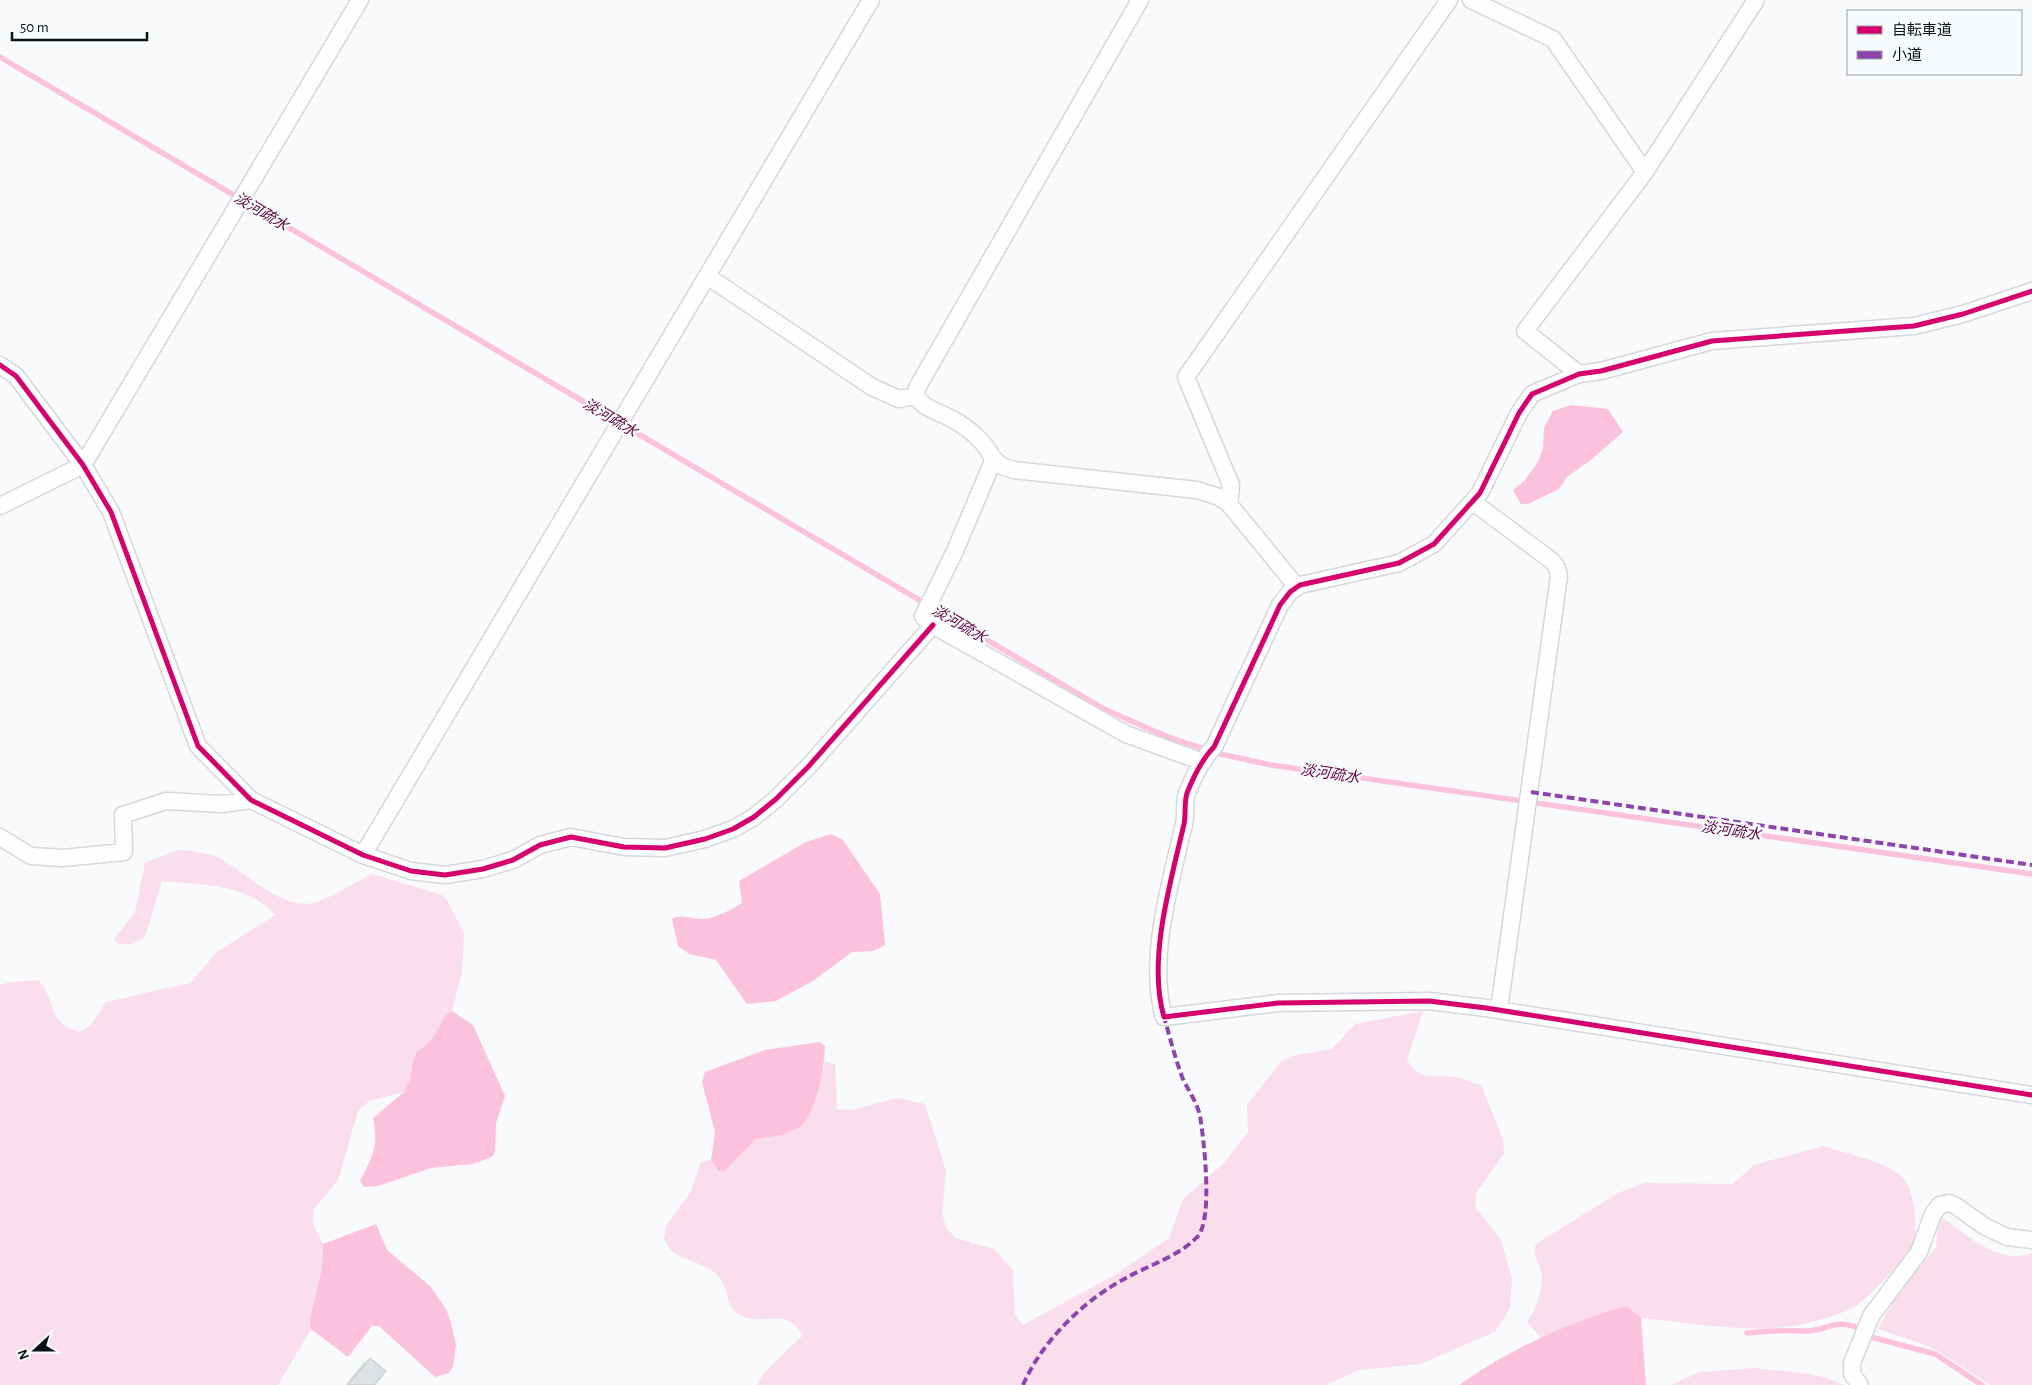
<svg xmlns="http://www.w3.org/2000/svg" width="2032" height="1385" font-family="'Alegreya Sans','Noto Sans JP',sans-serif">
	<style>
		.green { fill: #fbdeec }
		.water { fill: #fcc2dd }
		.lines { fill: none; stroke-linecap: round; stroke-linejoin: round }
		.stream { stroke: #fcc2dd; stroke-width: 5.5 }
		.building { fill: #dde2e5; stroke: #c0c5c7; filter: url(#shadow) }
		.street-casing { stroke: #d4d8db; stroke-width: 19 }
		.street { stroke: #fefeff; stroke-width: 16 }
		.quiet { stroke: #8e44ad; stroke-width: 4; stroke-dasharray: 8 4; stroke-linecap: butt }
		.cycleway-casing { stroke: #f7fbfd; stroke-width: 8 }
		.cycleway { stroke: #d6006c; stroke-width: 5 }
		.labels { text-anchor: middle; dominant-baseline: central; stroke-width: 5; stroke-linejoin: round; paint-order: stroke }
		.water-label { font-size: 15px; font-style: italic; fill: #64003e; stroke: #f7fbfd }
	</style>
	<defs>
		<filter id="shadow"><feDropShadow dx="-4.5" dy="4.5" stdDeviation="1" flood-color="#0004"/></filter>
	</defs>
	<rect width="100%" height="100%" fill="#f8fafc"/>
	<path class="green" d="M177 850C190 850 207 853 219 858 246 872 283 913 317 902 336 895 354 883 372 874L442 895 447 900 464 933 462 972 452 1011 446 1015 432 1039 416 1053 413 1059 410 1079 404 1092 369 1101 358 1111 338 1180 314 1209 313 1224 323 1244 322 1268 309 1323 311 1329 278 1385H0V985L11 982 38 980C58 1002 46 1023 80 1032L91 1025 106 1002 190 983 217 952 275 915C248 883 200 885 162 881L145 937 133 944H119L114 939 135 912 145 863Z
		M1423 1011 1407 1060C1421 1082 1431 1074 1453 1077 1462 1078 1472 1082 1481 1085L1503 1139 1504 1154 1476 1193 1475 1207 1501 1240 1512 1279 1510 1308 1495 1332 1420 1364 1359 1370 1326 1385H757L764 1373 803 1335C785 1306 768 1327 742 1316 725 1309 729 1290 720 1278 708 1263 687 1262 673 1252 669 1249 667 1243 664 1240L666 1226 690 1193 701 1162 711 1160 718 1171H725L756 1139 783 1135 802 1126 819 1083 825 1062 835 1064 837 1109 851 1110 898 1098 925 1104 946 1171 942 1213 946 1227 955 1238 994 1249 1013 1270 1015 1314 1023 1325 1115 1275 1169 1238 1183 1199 1223 1164 1248 1132 1247 1105 1280 1063 1291 1056 1332 1049 1355 1024Z
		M1823 1146C1844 1153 1889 1162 1903 1178 1915 1191 1919 1232 1912 1248 1907 1257 1867 1299 1857 1305 1843 1314 1820 1320 1803 1324 1751 1335 1693 1323 1641 1318L1627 1306 1541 1338 1527 1322C1535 1310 1542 1293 1542 1278 1542 1266 1531 1256 1536 1244L1618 1193 1645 1183 1733 1184 1754 1165Z
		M1939 1215C1965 1233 1998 1266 2032 1253V1385H1990L1931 1347 1878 1329 1897 1294 1936 1247Z
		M1755 1368C1784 1372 1817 1371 1844 1385H1671L1700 1372Z"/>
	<path class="water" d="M1571 405 1608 409 1623 432 1592 459 1567 477 1559 489 1528 504H1521L1513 490 1524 481 1538 462 1543 448 1544 428 1553 411Z
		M831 834 843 840 880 894 885 945 873 951 852 952 813 981 776 1001 747 1004 716 960 689 954 678 946 672 919C682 913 692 920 704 919 715 918 733 909 742 903L739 881 806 842Z
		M452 1011 473 1025 505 1096 496 1123 495 1152 492 1157 473 1164 431 1168 378 1186 364 1187 360 1181C373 1156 379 1146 373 1118L404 1092 410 1079 413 1059 416 1053 432 1039 446 1015Z
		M820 1042 825 1046C824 1072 817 1105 802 1126L783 1135 756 1139 725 1171H718L711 1160 715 1132 702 1082 705 1072 765 1050Z
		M376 1224 387 1250 430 1286 446 1309 451 1323 456 1345 453 1367 449 1373 435 1377 379 1326H372L348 1357 311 1329 309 1323 322 1268 323 1244Z
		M1627 1306 1641 1318 1646 1385H1459C1506 1351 1571 1321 1627 1306Z"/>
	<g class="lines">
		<path class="stream" d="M0 57 1104 709 1168 737 1220 754 1271 765 2032 874
			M1747 1333C1767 1331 1786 1330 1806 1331 1826 1331 1834 1319 1856 1327
			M1871 1337 1935 1354 1982 1385"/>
	</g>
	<path class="building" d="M370 1358 386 1371 374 1385H348Z"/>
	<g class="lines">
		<defs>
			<path id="street" d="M1140 0 917 388 916 396C923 409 940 412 952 419 967 427 989 444 993 461L955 551 923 616 929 623 1126 734 1203 762
				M1471 0 1553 39 1645 172
				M707 276 872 387 899 399 916 396
				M2032 291 1963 314 1914 326 1712 341 1601 371 1579 374 1532 394 1519 413 1480 493 1434 544 1399 563 1300 585 1290 592 1280 605 1214 747C1202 759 1193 778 1187 793 1184 802 1186 814 1184 824 1171 881 1147 960 1164 1017L1278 1003 1429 1001 1486 1008 2032 1095
				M0 365 16 376 83 465 111 512 198 746 251 800 363 855 411 871 445 875 483 869 513 860 540 845 571 837 624 847 665 848 705 839 733 829 754 817 776 799 808 767 933 625
				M1579 374 1525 331 1645 172 1756 0
				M993 458 1001 466 1014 470 1197 490 1219 497 1229 504
				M1473 502 1552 561 1557 568 1559 576 1499 1010
				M0 506 83 465 360 0
				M1297 587 1229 504 1231 485 1186 377 1449 0
				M0 837 31 856 63 858 124 852 123 815 166 801 222 804 251 800
				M363 855 871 0
				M1860 1385 1852 1374V1363L1871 1316 1919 1252 1933 1214 1940 1205 1949 1203 1956 1206 1984 1226 2007 1237 2032 1240"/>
		</defs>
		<use href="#street" class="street-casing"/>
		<use href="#street" class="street"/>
		<path class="quiet" d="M1531 792 2032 865
			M1023 1385C1042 1341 1084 1300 1126 1278 1149 1265 1180 1256 1198 1236 1213 1218 1204 1140 1200 1116 1197 1102 1189 1092 1183 1079 1175 1059 1170 1037 1164 1017"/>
		<defs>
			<path id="cycleway" d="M2032 291 1963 314 1914 326 1712 341 1601 371 1579 374 1532 394 1519 413 1480 493 1434 544 1399 563 1300 585 1290 592 1280 605 1214 747C1202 759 1193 778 1187 793 1184 802 1186 814 1184 824 1171 881 1147 960 1164 1017L1278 1003 1429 1001 1486 1008 2032 1095
				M0 365 16 376 83 465 111 512 198 746 251 800 363 855 411 871 445 875 483 869 513 860 540 845 571 837 624 847 665 848 705 839 733 829 754 817 776 799 808 767 933 625"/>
		</defs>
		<use href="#cycleway" class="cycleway-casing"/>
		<use href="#cycleway" class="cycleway"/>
	</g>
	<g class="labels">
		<g class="water-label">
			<text transform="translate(261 212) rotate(31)">淡河疏水</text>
			<text transform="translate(610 418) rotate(31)">淡河疏水</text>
			<text transform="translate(959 624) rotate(30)">淡河疏水</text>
			<text transform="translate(1330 774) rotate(8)">淡河疏水</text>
			<text transform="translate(1731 831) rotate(8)">淡河疏水</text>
		</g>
	</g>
	<rect x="1847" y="10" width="175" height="65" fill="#f7fbfd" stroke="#989da0"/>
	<rect x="1857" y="26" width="25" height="8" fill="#d6006c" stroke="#989da0"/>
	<text x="1892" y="35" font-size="15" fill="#0a1114">自転車道</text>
	<rect x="1857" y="51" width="25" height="8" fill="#8e44ad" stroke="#989da0"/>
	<text x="1892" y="60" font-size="15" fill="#0a1114">小道</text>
	<g transform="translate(35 1350) rotate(249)" stroke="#f7fbfd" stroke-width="4" paint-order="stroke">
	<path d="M0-4L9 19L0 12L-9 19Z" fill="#0a1114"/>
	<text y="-8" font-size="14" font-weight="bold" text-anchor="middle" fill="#0a1114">N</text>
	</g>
	<path d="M12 32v8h135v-8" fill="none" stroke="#0a1114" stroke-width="2.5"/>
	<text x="20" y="32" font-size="15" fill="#0a1114" stroke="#f7fbfd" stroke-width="4" paint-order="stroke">50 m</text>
</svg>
